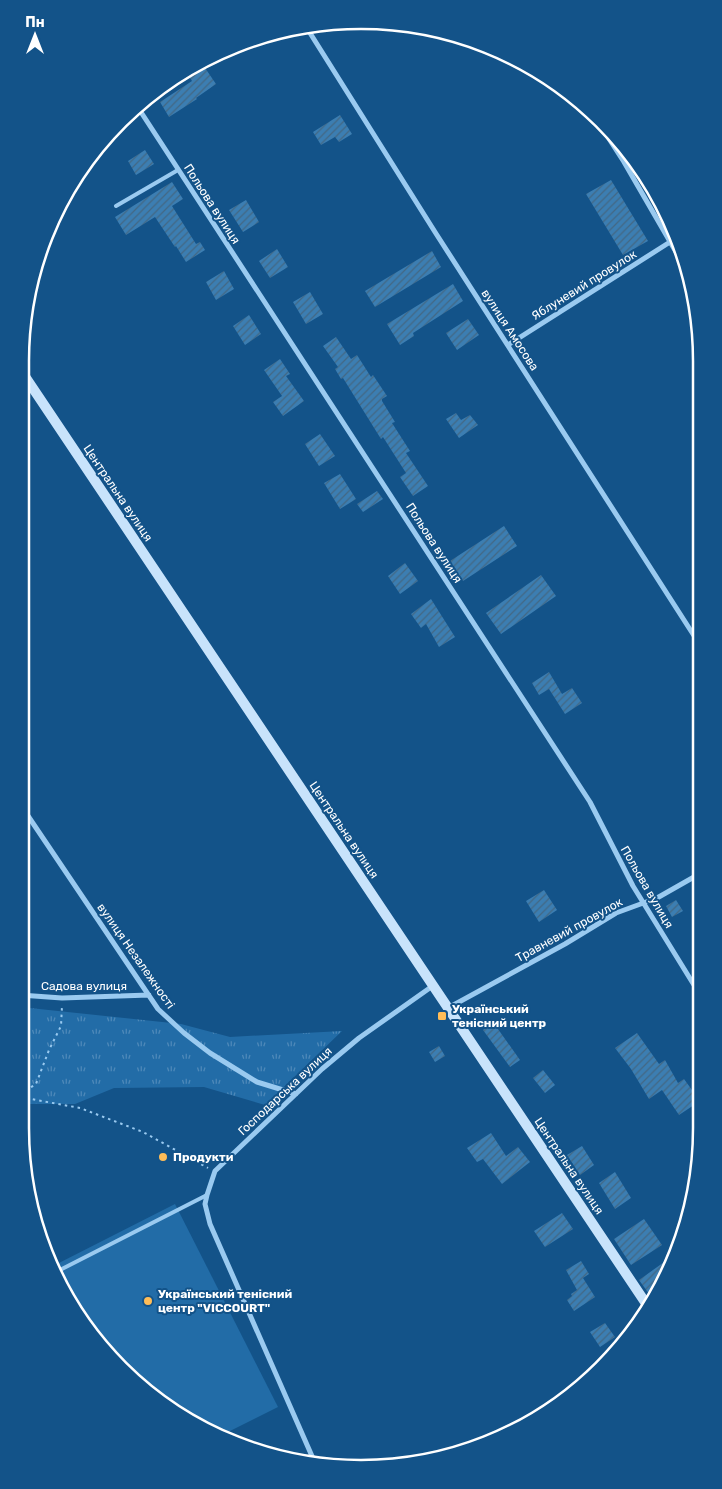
<svg xmlns="http://www.w3.org/2000/svg" width="722" height="1489" font-family="Rubik,sans-serif">
	<style>
		.grass { fill: url(#grass-tufts) }
		.pitch { fill: #226ca7 }
		.building { fill: url(#building-hatch) }
		.lines { fill: none; stroke-linecap: round; stroke-linejoin: round }
		.path { stroke: #9acaf0; stroke-width: 2; stroke-dasharray: 2.5 4; stroke-linecap: butt }
		.service { stroke: #9acaf0; stroke-width: 4 }
		.minor { stroke: #9acaf0; stroke-width: 5 }
		.secondary { stroke: #c8e3fb; stroke-width: 10 }
		.poi-dot { fill: #ffbd58; stroke: #135389; stroke-width: 2 }
		.labels { text-anchor: middle; dominant-baseline: central; stroke-width: 4; stroke-linejoin: round; paint-order: stroke }
		.street-label { font-size: 12px; fill: #fff; stroke: #135389 }
		.poi-label { font-size: 12px; font-weight: bold; fill: #fff; stroke: #135389; text-anchor: start }
		.rim { fill: none; stroke: #fff; stroke-width: 2.5 }
	</style>
	<defs>
		<pattern id="grass-tufts" width="24" height="20" patternUnits="userSpaceOnUse" patternTransform="scale(1.25)"><rect width="24" height="20" fill="#226ca7"/><path d="M3 7l-1-3M5 7V3M7 7l1-3M15 17l-1-3M17 17v-4M19 17l1-3" fill="none" stroke="#4e89b9"/></pattern>
		<pattern id="building-hatch" width="6" height="6" patternUnits="userSpaceOnUse" patternTransform="scale(1.25)"><rect width="6" height="6" fill="#3c7eb2"/><path d="M-1 1l2-2M0 6l6-6M5 7l2-2" fill="none" stroke="#436884"/></pattern>
	</defs>
	<rect width="100%" height="100%" fill="#135389"/>
	<path class="grass" d="M20 1007 181 1024 230 1037 342 1031 265 1105 204 1087 114 1088 75 1104H20Z"/>
	<path class="pitch" d="M175 1204 278 1407 222 1435 190 1423 136 1384 91 1336 53 1266Z"/>
	<path class="building" d="M201 62 216 84 196 98 197 99 169 117 160 102 192 81 185 70Z
		M340 115 352 134 339 142 335 137 321 145 313 132Z
		M145 150 154 164 136 175 128 161Z
		M611 180 648 241 623 255 586 194Z
		M172 182 183 199 172 206 196 244 200 242 205 250 186 262 176 246 175 247 155 217 126 235 115 217Z
		M246 200 259 222 243 232 229 210Z
		M277 249 288 267 270 278 259 261Z
		M432 251 441 267 375 307 365 291Z
		M224 271 234 289 216 300 206 282Z
		M453 284 463 301 413 333 414 336 400 345 387 324Z
		M310 292 323 314 306 324 293 302Z
		M249 315 261 334 245 345 233 326Z
		M468 319 479 335 457 350 446 333Z
		M336 337 351 359 357 355 371 377 373 375 387 396 382 399V401L395 422 392 423 410 451 406 453 428 486 413 496 400 477 406 473 383 437 381 439 343 378 341 379 335 369 338 367 323 346Z
		M280 359 290 374 286 376 304 401 283 416 273 402 282 396 264 370Z
		M456 413 461 420 470 415 478 425 459 438 446 419Z
		M320 434 335 456 319 466 305 444Z
		M340 474 356 499 340 509 324 483Z
		M377 491 383 499 363 512 357 504Z
		M504 526 517 546 463 581 450 561Z
		M405 563 418 581 400 594 388 576Z
		M541 575 556 596 501 634 486 613Z
		M431 599 455 637 439 647 426 624 421 628 411 614Z
		M549 672 562 694 572 688 582 703 565 714 549 689 539 695 532 683Z
		M544 890 557 910 539 922 526 901Z
		M676 900 683 911 672 917 666 906Z
		M493 1022 520 1060 510 1067 483 1030Z
		M637 1033 659 1064 665 1060 678 1083 684 1079 700 1101 679 1115 662 1090 649 1099 631 1069 615 1048Z
		M439 1046 445 1056 435 1062 429 1052Z
		M543 1070 555 1085 545 1093 533 1078Z
		M491 1133 506 1156 518 1147 530 1162 502 1184 483 1159 477 1162 467 1148Z
		M582 1146 594 1165 580 1175 567 1155Z
		M615 1172 631 1198 615 1209 599 1183Z
		M562 1213 573 1229 545 1247 534 1231Z
		M644 1219 662 1245 631 1265 614 1239Z
		M667 1260 671 1266 652 1298 639 1280Z
		M581 1261 589 1274 583 1278 595 1297 574 1311 567 1300 572 1296 571 1294 577 1290 566 1270Z
		M605 1323 615 1337 600 1347 590 1332Z"/>
	<g class="lines">
		<path class="path" d="M20 1094 36 1084 49 1050 61 1026 62 1006
			M20 1097 80 1108 143 1132 208 1168"/>
		<path class="service" d="M624 162 633 156
			M116 206 178 170
			M56 1272 207 1195"/>
		<path class="minor" d="M305 25 435 232 700 645
			M137 106 590 802 633 886 702 998
			M595 117 624 162 687 271
			M508 345 670 242
			M20 804 158 1009 184 1033 210 1053 257 1082 296 1094
			M20 995 62 998 149 995
			M448 1008 565 944 616 913 657 898 701 873
			M315 1463 210 1224 205 1204 207 1195 215 1171 322 1069 359 1038 434 985"/>
		<path class="secondary" d="M20 369 647 1305"/>
	</g>
	<g class="poi-dot">
		<rect x="437" y="1011" width="10" height="10" rx="2.5"/>
		<circle cx="163" cy="1157" r="5"/>
		<circle cx="148" cy="1301" r="5"/>
	</g>
	<g class="labels">
		<g class="street-label">
			<text transform="translate(212 204) rotate(57)">Польова вулиця</text>
			<text transform="translate(584 285) rotate(-32)">Яблуневий провулок</text>
			<text transform="translate(510 330) rotate(57)">вулиця Амосова</text>
			<text transform="translate(118 493) rotate(56)">Центральна вулиця</text>
			<text transform="translate(434 543) rotate(57)">Польова вулиця</text>
			<text transform="translate(344 830) rotate(56)">Центральна вулиця</text>
			<text transform="translate(647 887) rotate(60)">Польова вулиця</text>
			<text transform="translate(569 930) rotate(-29)">Травневий провулок</text>
			<text transform="translate(136 956) rotate(55)">вулиця Незалежності</text>
			<text x="84" y="986">Садова вулиця</text>
			<text transform="translate(285 1091) rotate(-43)">Господарська вулиця</text>
			<text transform="translate(569 1166) rotate(56)">Центральна вулиця</text>
		</g>
		<g class="poi-label">
			<text x="452" y="1009">Український<tspan x="452" dy="14">тенісний центр</tspan></text>
			<text x="173" y="1157">Продукти</text>
			<text x="158" y="1294">Український тенісний<tspan x="158" dy="14">центр "VICCOURT"</tspan></text>
		</g>
	</g>
	<path d="M0 0H722V1489H0ZM361 29H361A332 332 0 0 1 693 361V1128A332 332 0 0 1 361 1460H361A332 332 0 0 1 29 1128V361A332 332 0 0 1 361 29Z" fill="#135389" fill-rule="evenodd"/>
	<path class="rim" d="M361 29H361A332 332 0 0 1 693 361V1128A332 332 0 0 1 361 1460H361A332 332 0 0 1 29 1128V361A332 332 0 0 1 361 29Z"/>
	<g transform="translate(35 35)" stroke="#135389" stroke-width="4" paint-order="stroke">
	<path d="M0-4L9 19L0 12L-9 19Z" fill="#ffffff"/>
	<text y="-8" font-size="14" font-weight="bold" text-anchor="middle" fill="#ffffff">Пн</text>
	</g>
</svg>
